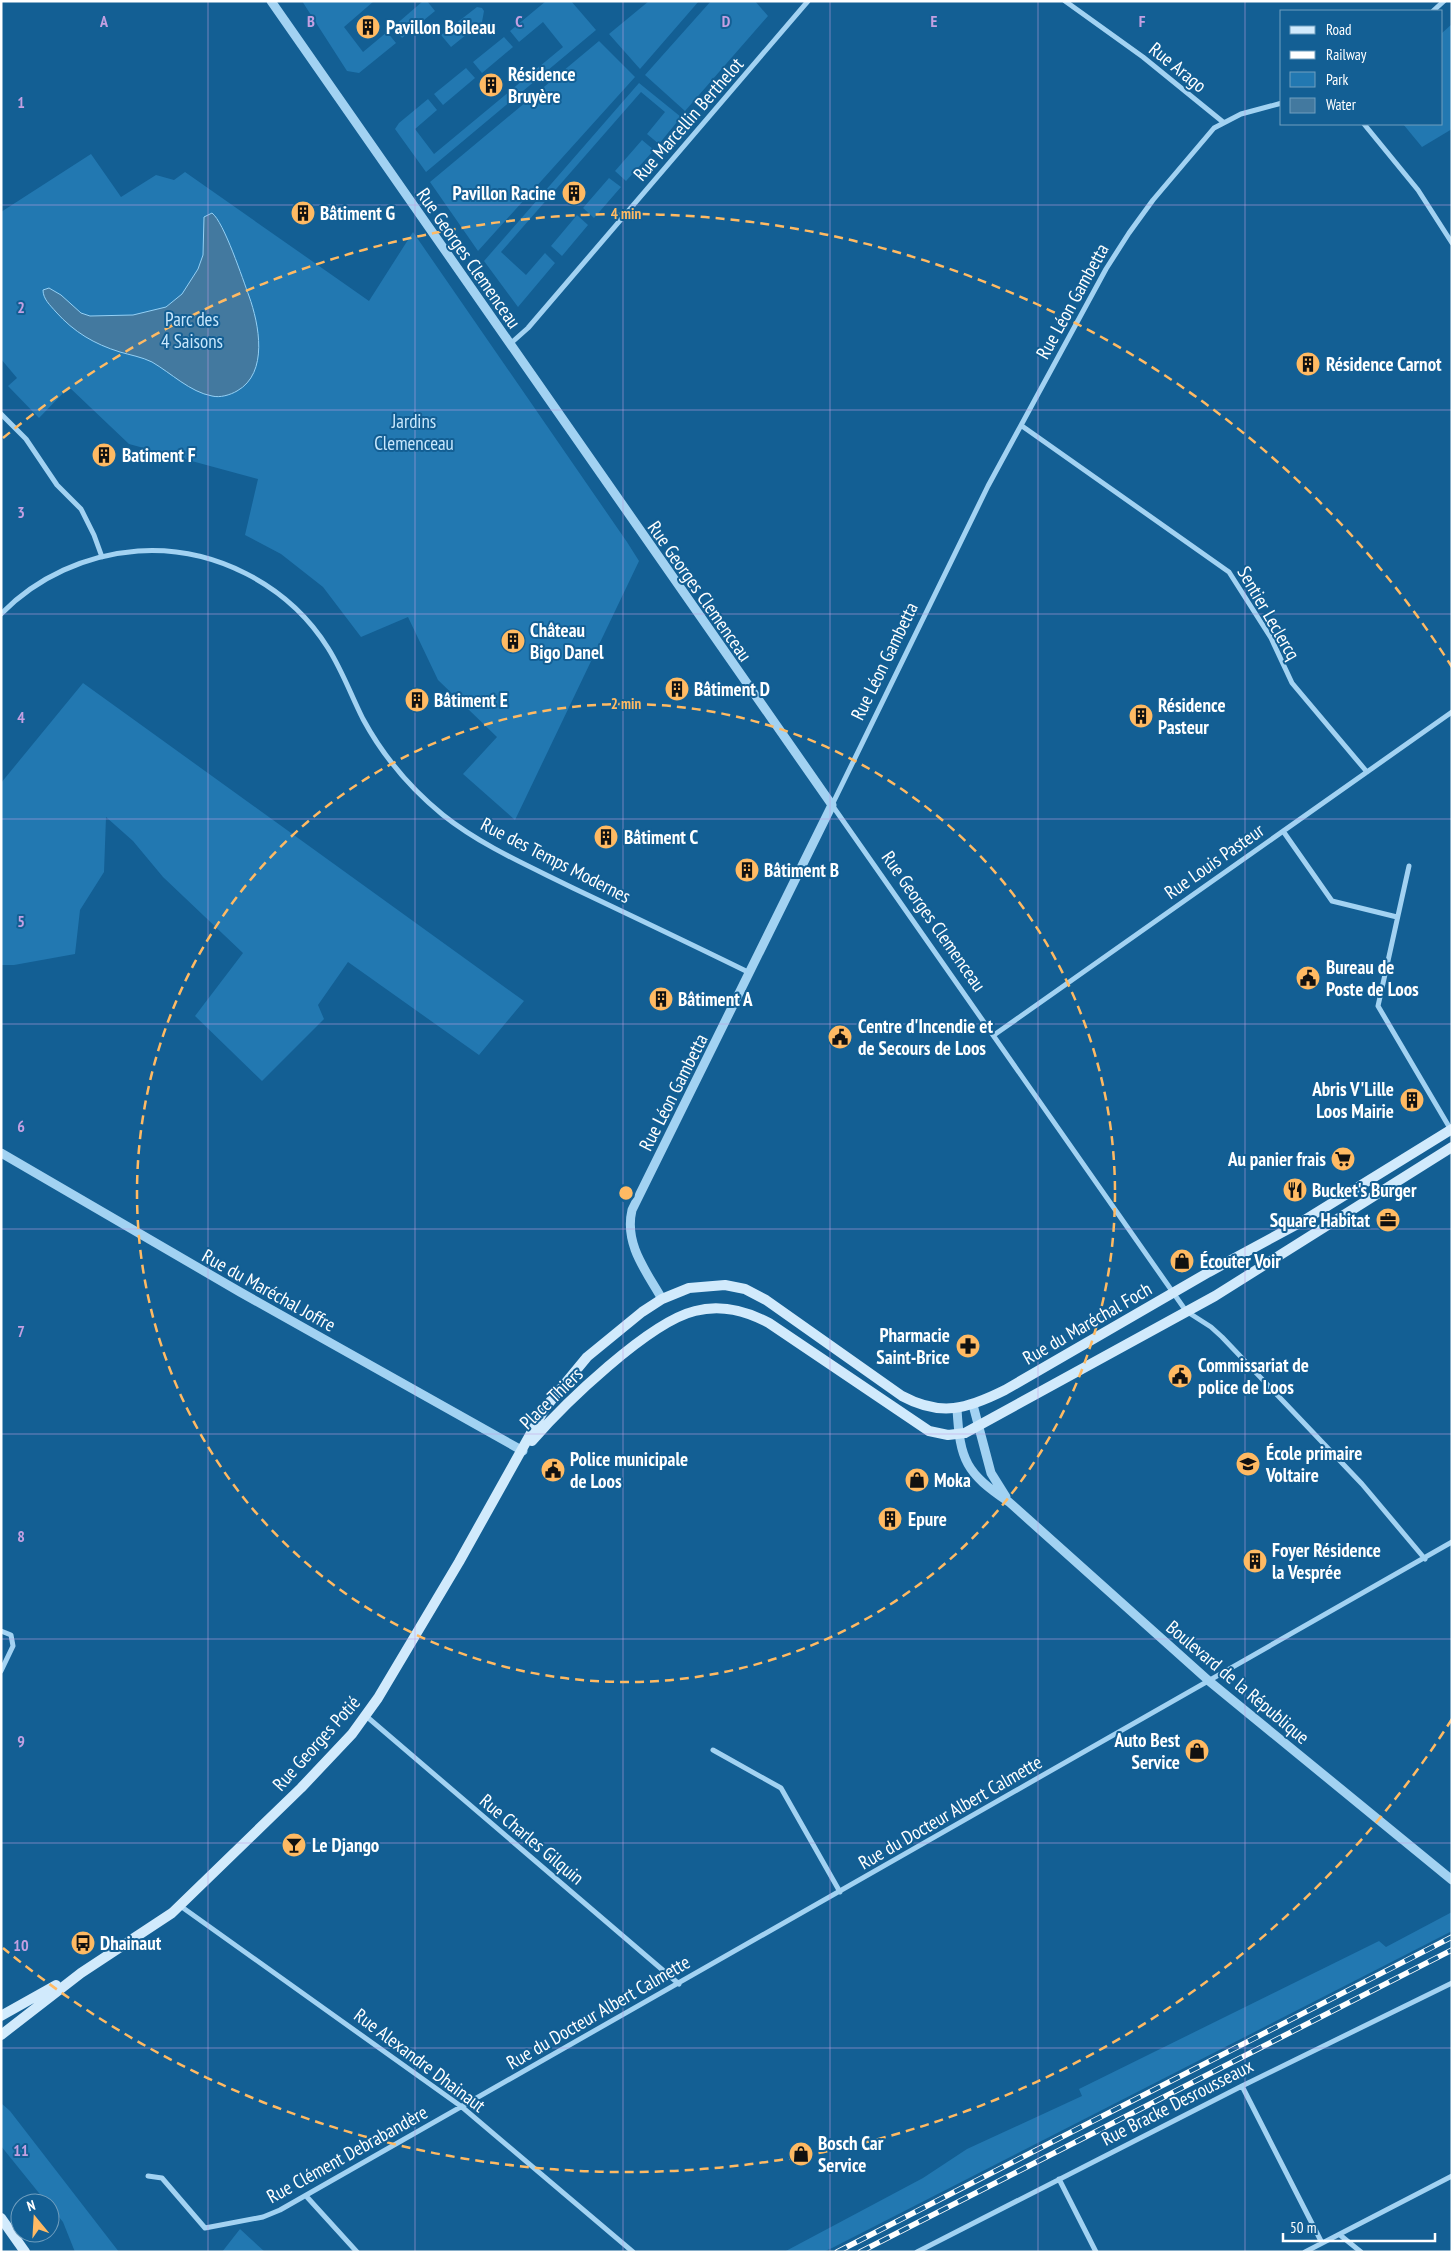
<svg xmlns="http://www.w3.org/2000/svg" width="1453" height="2253" font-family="'PT Sans Narrow',sans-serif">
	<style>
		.green { fill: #2278b1 }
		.water { fill: #43799f; stroke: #94d0f5 }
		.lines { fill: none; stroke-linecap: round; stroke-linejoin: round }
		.minor { stroke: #a2d2f2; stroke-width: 5 }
		.tertiary { stroke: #a2d2f2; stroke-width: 9 }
		.secondary { stroke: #d1eafc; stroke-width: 10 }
		.rail-casing { stroke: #fff; stroke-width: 5.5 }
		.rail { stroke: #135f94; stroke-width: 4; stroke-dasharray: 11; stroke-linecap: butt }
		.grid { fill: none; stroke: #c4a0e2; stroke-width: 1; stroke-opacity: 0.55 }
		.ring { fill: none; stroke: #ffba63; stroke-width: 2.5; stroke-dasharray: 9 6 }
		.labels { text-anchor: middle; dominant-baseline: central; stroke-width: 4; stroke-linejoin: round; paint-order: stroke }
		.poi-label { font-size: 19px; font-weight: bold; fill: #fff; stroke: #135f94; text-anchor: start }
		.street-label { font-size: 19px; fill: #fff; stroke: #135f94 }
		.park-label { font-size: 19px; fill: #c9e8fd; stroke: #135f94 }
		.grid-label { font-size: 16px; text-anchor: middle; font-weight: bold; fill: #c4a0e2; stroke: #135f94; stroke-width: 4; stroke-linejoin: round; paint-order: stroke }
		.centre { fill: #ffba63; stroke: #135f94; stroke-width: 2.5 }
		.ring-label { font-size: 15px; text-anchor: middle; font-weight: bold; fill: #ffba63; stroke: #135f94; stroke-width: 4; stroke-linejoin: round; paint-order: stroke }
	</style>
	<rect width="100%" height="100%" fill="#135f94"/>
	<path class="green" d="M302 1H374L344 27 363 52 387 32 396 43 359 73 347 71Z
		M423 1H427L435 11 402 38 393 27Z
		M546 1H571L596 30 426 172 395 129 399 123 428 99 437 110 415 129 434 154 563 47 543 22 519 42 510 31Z
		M649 1H699L640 69 609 34Z
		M711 1H755L768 16 685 111 645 75Z
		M477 7 482 8 484 11 482 22 451 47 441 35Z
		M1452 24V129L1422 147 1403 124H1442V33Z
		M504 37 513 47 482 73 473 62Z
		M599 41 635 77 478 251 430 182Z
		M466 68 475 78 443 105 434 94Z
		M639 83 681 117 659 144 647 134 665 112 641 92 501 252 526 275 545 253 555 263 518 307 484 261Z
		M642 140 654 150 626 181 615 171Z
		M91 154 121 197 156 175 174 180 185 172 369 301 413 232 627 542 639 561 515 820 463 774 497 737 438 680 408 617 361 637 323 587 281 554 245 535 258 479 129 444 69 387 39 418 8 386 17 378 1 359V212Z
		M609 178 621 187 594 218 583 208Z
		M577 215 588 225 562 256 551 246Z
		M83 683 524 1001 479 1055 348 962 318 1005 324 1019 262 1081 195 1016 243 953 163 877 133 841 106 817 104 872 80 910 75 954 14 965H1V783Z
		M1452 1912V1931L832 2248 823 2252H784L923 2178 967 2149 1082 2096 1079 2089 1379 1941 1386 1947Z
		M1 2103 10 2111 119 2252H75L63 2222 50 2206V2203H47L1 2146Z
		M240 2229 265 2252H222Z"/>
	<path class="water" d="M212 213C224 222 243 280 249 296 259 324 269 373 237 391 230 395 220 398 212 396 190 392 171 373 152 362 142 357 130 355 120 352 94 344 74 332 56 312 50 305 43 299 43 290L49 288 61 295 81 313 90 316 133 315 166 307 182 294 198 269 203 255 204 217Z"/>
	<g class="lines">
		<path class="minor" d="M1065 1 1143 57 1223 122
			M1433 11 1444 1
			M1282 103 1241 114 1214 128 1153 200 1129 233 1106 269 988 486 832 805 1186 1311 1211 1327 1222 1337 1362 1484 1425 1559
			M1364 124 1418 190 1452 243
			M510 344 528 328 808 1
			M1 414 26 439 57 485 81 509 94 535 102 557
			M1022 426 1229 572 1271 638 1292 683 1367 772
			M1 614C37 577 86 555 138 551 213 546 288 584 328 648 342 670 351 695 363 719 383 756 410 788 443 815 482 846 529 866 573 888 632 916 691 944 750 973
			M1283 831 1332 901 1397 917
			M1409 866 1378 1006 1451 1130
			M994 1035 1452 712
			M1 1631 11 1635 13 1646 1 1671
			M366 1716 679 1984
			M713 1750 781 1788 840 1892
			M179 1905 462 2107 633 2252
			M1242 2086 1322 2243
			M148 2176 162 2178 205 2228 263 2217 280 2210 1452 1542
			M1059 2179 1096 2252
			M307 2197 357 2252
			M1340 2235 1361 2252
			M917 2252 1242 2086 1452 1983
			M1305 2252 1452 2176"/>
		<path class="tertiary" d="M271 1 832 805 632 1210C624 1244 646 1271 662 1299
			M1 1153 240 1292 523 1451
			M973 1405 991 1473 1006 1497
			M957 1409C960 1461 966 1473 1009 1502L1209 1681 1452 1880"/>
		<path class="secondary" d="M532 1441C564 1404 649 1322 695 1311 722 1304 746 1311 769 1323L929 1431 948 1435 965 1433 1215 1296 1452 1147
			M1 2016 56 1985
			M1 2035 81 1973 172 1913 301 1788 352 1734 378 1698 459 1562 545 1408 587 1357 642 1312 662 1299 689 1288 725 1285 745 1289 766 1300 902 1396C941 1417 967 1409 1005 1390L1209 1272 1303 1221 1452 1129
			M1 2218 25 2252"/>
		<defs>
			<path id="rail" d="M837 2252 1452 1937
				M860 2252 1452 1950"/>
		</defs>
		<use href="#rail" class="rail-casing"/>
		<use href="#rail" class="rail"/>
	</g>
	<path class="grid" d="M208 1V2252M415 1V2252M623 1V2252M830 1V2252M1038 1V2252M1245 1V2252M1 205H1452M1 410H1452M1 614H1452M1 819H1452M1 1024H1452M1 1229H1452M1 1434H1452M1 1639H1452M1 1843H1452M1 2048H1452"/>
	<g class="ring">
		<circle cx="626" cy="1193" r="489"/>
		<path d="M1452 1719A979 979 0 0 1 3 1948M3 438A979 979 0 0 1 1452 667"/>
	</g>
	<defs>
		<symbol id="building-disc" viewBox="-11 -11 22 22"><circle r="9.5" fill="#ffba63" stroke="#135f94"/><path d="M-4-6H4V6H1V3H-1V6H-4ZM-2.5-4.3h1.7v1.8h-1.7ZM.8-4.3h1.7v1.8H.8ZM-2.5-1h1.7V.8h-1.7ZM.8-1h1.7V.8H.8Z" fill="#111"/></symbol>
		<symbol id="civic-disc" viewBox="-11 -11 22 22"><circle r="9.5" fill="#ffba63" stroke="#135f94"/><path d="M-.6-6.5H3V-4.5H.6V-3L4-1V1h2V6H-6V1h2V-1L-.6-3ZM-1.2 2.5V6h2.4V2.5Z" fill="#111"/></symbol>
		<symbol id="supermarket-disc" viewBox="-11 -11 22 22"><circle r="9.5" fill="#ffba63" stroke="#135f94"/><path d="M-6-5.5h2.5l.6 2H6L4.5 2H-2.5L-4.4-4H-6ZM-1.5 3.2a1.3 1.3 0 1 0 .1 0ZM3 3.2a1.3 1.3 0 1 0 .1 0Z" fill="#111"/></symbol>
		<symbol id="restaurant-disc" viewBox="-11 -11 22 22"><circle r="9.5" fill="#ffba63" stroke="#135f94"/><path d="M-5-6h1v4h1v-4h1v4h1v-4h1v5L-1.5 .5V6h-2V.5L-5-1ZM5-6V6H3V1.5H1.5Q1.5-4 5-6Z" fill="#111"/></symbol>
		<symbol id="office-disc" viewBox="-11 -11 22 22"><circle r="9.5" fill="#ffba63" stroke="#135f94"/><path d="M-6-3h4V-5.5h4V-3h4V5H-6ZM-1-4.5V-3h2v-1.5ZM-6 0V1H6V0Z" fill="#111"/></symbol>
		<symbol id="shop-disc" viewBox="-11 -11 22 22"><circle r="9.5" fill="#ffba63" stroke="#135f94"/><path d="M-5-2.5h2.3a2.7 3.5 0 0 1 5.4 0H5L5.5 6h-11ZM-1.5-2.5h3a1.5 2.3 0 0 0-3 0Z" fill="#111"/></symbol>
		<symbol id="pharmacy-disc" viewBox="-11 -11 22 22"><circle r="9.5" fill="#ffba63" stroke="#135f94"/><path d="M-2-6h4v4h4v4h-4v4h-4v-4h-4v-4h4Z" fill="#111"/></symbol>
		<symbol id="school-disc" viewBox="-11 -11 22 22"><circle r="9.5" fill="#ffba63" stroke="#135f94"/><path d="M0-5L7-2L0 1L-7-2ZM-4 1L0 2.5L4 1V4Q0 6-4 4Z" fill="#111"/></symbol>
		<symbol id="bar-disc" viewBox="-11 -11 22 22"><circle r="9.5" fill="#ffba63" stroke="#135f94"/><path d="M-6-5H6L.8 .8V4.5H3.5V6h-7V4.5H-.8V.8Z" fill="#111"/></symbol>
		<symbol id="bus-disc" viewBox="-11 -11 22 22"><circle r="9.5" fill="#ffba63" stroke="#135f94"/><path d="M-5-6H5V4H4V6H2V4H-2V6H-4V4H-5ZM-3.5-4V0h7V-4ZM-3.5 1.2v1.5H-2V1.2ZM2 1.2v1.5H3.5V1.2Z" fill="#111"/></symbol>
	</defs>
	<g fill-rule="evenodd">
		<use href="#building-disc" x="354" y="13" width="28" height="28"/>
		<use href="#building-disc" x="477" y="71" width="28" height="28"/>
		<use href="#building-disc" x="560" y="179" width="28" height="28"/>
		<use href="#building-disc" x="289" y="199" width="28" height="28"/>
		<use href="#building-disc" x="1294" y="350" width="28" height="28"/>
		<use href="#building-disc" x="90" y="441" width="28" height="28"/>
		<use href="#building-disc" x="499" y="627" width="28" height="28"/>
		<use href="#building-disc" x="663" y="675" width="28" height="28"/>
		<use href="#building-disc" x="403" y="686" width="28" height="28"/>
		<use href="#building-disc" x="1127" y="702" width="28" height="28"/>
		<use href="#building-disc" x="592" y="823" width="28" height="28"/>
		<use href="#building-disc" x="733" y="856" width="28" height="28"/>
		<use href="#civic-disc" x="1294" y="964" width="28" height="28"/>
		<use href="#building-disc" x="647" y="985" width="28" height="28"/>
		<use href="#civic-disc" x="826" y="1023" width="28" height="28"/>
		<use href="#building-disc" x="1398" y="1086" width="28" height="28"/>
		<use href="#supermarket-disc" x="1329" y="1145" width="28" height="28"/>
		<use href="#restaurant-disc" x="1281" y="1176" width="28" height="28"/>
		<use href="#office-disc" x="1374" y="1206" width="28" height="28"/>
		<use href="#shop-disc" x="1168" y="1247" width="28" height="28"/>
		<use href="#pharmacy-disc" x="954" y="1332" width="28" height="28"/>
		<use href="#civic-disc" x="1166" y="1362" width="28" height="28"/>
		<use href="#school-disc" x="1234" y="1450" width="28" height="28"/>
		<use href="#civic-disc" x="539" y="1456" width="28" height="28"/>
		<use href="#shop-disc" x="903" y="1466" width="28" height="28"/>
		<use href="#building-disc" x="876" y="1505" width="28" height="28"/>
		<use href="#building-disc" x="1241" y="1547" width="28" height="28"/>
		<use href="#shop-disc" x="1183" y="1737" width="28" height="28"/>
		<use href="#bar-disc" x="280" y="1831" width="28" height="28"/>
		<use href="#bus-disc" x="69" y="1929" width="28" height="28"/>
		<use href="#shop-disc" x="787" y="2140" width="28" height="28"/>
	</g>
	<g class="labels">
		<g class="poi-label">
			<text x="386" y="27">Pavillon Boileau</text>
			<text x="508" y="74">Résidence<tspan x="508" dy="22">Bruyère</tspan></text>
			<text x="556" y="193" text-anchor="end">Pavillon Racine</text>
			<text x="320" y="213">Bâtiment G</text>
			<text x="1326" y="364">Résidence Carnot</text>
			<text x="122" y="455">Batiment F</text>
			<text x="530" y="630">Château<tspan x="530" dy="22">Bigo Danel</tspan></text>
			<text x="694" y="689">Bâtiment D</text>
			<text x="434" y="700">Bâtiment E</text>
			<text x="1158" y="705">Résidence<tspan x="1158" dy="22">Pasteur</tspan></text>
			<text x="624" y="837">Bâtiment C</text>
			<text x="764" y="870">Bâtiment B</text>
			<text x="1326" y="967">Bureau de<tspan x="1326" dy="22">Poste de Loos</tspan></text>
			<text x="678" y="999">Bâtiment A</text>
			<text x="858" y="1026">Centre d'Incendie et<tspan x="858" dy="22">de Secours de Loos</tspan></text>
			<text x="1394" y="1089" text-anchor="end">Abris V'Lille<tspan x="1394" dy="22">Loos Mairie</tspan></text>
			<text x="1326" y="1159" text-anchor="end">Au panier frais</text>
			<text x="1312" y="1190">Bucket's Burger</text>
			<text x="1370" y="1220" text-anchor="end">Square Habitat</text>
			<text x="1200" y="1261">Écouter Voir</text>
			<text x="950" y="1335" text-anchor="end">Pharmacie<tspan x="950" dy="22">Saint-Brice</tspan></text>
			<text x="1198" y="1365">Commissariat de<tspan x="1198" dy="22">police de Loos</tspan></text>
			<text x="1266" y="1453">École primaire<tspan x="1266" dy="22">Voltaire</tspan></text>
			<text x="570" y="1459">Police municipale<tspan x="570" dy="22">de Loos</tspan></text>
			<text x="934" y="1480">Moka</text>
			<text x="908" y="1519">Epure</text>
			<text x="1272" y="1550">Foyer Résidence<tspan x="1272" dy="22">la Vesprée</tspan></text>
			<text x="1180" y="1740" text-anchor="end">Auto Best<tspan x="1180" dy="22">Service</tspan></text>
			<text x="312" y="1845">Le Django</text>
			<text x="100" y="1943">Dhainaut</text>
			<text x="818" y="2143">Bosch Car<tspan x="818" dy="22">Service</tspan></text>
		</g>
		<g class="street-label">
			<text transform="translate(1178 67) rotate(39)">Rue Arago</text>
			<text transform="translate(688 119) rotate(-49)">Rue Marcellin Berthelot</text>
			<text transform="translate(469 258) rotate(55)">Rue Georges Clemenceau</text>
			<text transform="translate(1072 301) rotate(-61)">Rue Léon Gambetta</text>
			<text transform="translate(700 591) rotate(55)">Rue Georges Clemenceau</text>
			<text transform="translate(1269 613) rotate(60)">Sentier Leclercq</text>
			<text transform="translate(884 661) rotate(-64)">Rue Léon Gambetta</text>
			<text transform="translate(556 860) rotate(27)">Rue des Temps Modernes</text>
			<text transform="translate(1214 861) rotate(-35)">Rue Louis Pasteur</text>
			<text transform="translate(934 921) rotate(55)">Rue Georges Clemenceau</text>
			<text transform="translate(673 1092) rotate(-63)">Rue Léon Gambetta</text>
			<text transform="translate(269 1290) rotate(29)">Rue du Maréchal Joffre</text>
			<text transform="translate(1087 1323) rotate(-30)">Rue du Maréchal Foch</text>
			<text transform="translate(551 1398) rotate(-44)">Place Thiers</text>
			<text transform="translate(1238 1682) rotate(40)">Boulevard de la République</text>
			<text transform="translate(316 1743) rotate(-48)">Rue Georges Potié</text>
			<text transform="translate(950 1812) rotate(-30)">Rue du Docteur Albert Calmette</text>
			<text transform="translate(532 1839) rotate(40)">Rue Charles Gilquin</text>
			<text transform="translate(598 2012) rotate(-30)">Rue du Docteur Albert Calmette</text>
			<text transform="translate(420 2060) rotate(37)">Rue Alexandre Dhainaut</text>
			<text transform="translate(1177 2102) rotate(-27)">Rue Bracke Desrousseaux</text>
			<text transform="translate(347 2154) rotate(-29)">Rue Clément Debrabandère</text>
		</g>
		<g class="park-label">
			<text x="192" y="319">Parc des<tspan x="192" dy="22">4 Saisons</tspan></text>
			<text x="414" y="421">Jardins<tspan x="414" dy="22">Clemenceau</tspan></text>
		</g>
	</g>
	<g class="grid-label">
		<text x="104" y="27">A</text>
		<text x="311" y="27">B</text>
		<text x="519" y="27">C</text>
		<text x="726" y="27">D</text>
		<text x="934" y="27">E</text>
		<text x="1142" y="27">F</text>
		<text x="21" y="108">1</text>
		<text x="21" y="313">2</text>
		<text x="21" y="518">3</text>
		<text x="21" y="723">4</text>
		<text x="21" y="927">5</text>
		<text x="21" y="1132">6</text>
		<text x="21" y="1337">7</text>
		<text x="21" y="1542">8</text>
		<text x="21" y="1747">9</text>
		<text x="21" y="1951">10</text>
		<text x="21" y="2156">11</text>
	</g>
	<circle cx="626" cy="1193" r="8" class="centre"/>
	<g class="ring-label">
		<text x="626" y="219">4 min</text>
		<text x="626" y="709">2 min</text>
	</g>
	<rect width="1453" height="2253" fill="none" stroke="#ffffff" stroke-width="5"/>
	<rect x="1280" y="10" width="162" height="115" fill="#135f94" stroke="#719fbf"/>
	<rect x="1290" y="26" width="25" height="8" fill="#d1eafc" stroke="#719fbf"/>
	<text x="1326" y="35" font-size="15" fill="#ffffff">Road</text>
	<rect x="1290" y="51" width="25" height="8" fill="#ffffff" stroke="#719fbf"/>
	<text x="1326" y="60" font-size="15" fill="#ffffff">Railway</text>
	<rect x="1290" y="72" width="25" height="15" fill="#2278b1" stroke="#719fbf"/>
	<text x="1326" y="85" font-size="15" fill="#ffffff">Park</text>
	<rect x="1290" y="98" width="25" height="15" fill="#43799f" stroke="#719fbf"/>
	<text x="1326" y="110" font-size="15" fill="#ffffff">Water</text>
	<g transform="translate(35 2218) rotate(342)"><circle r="24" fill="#135f94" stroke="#719fbf"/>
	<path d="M0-4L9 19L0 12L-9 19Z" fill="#ffba63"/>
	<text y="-8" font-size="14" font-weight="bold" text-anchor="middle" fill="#ffffff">N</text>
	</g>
	<path d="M1283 2233v8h152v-8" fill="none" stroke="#ffffff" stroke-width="2.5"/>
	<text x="1290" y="2233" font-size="15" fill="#ffffff" stroke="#135f94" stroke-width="4" paint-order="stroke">50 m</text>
</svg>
